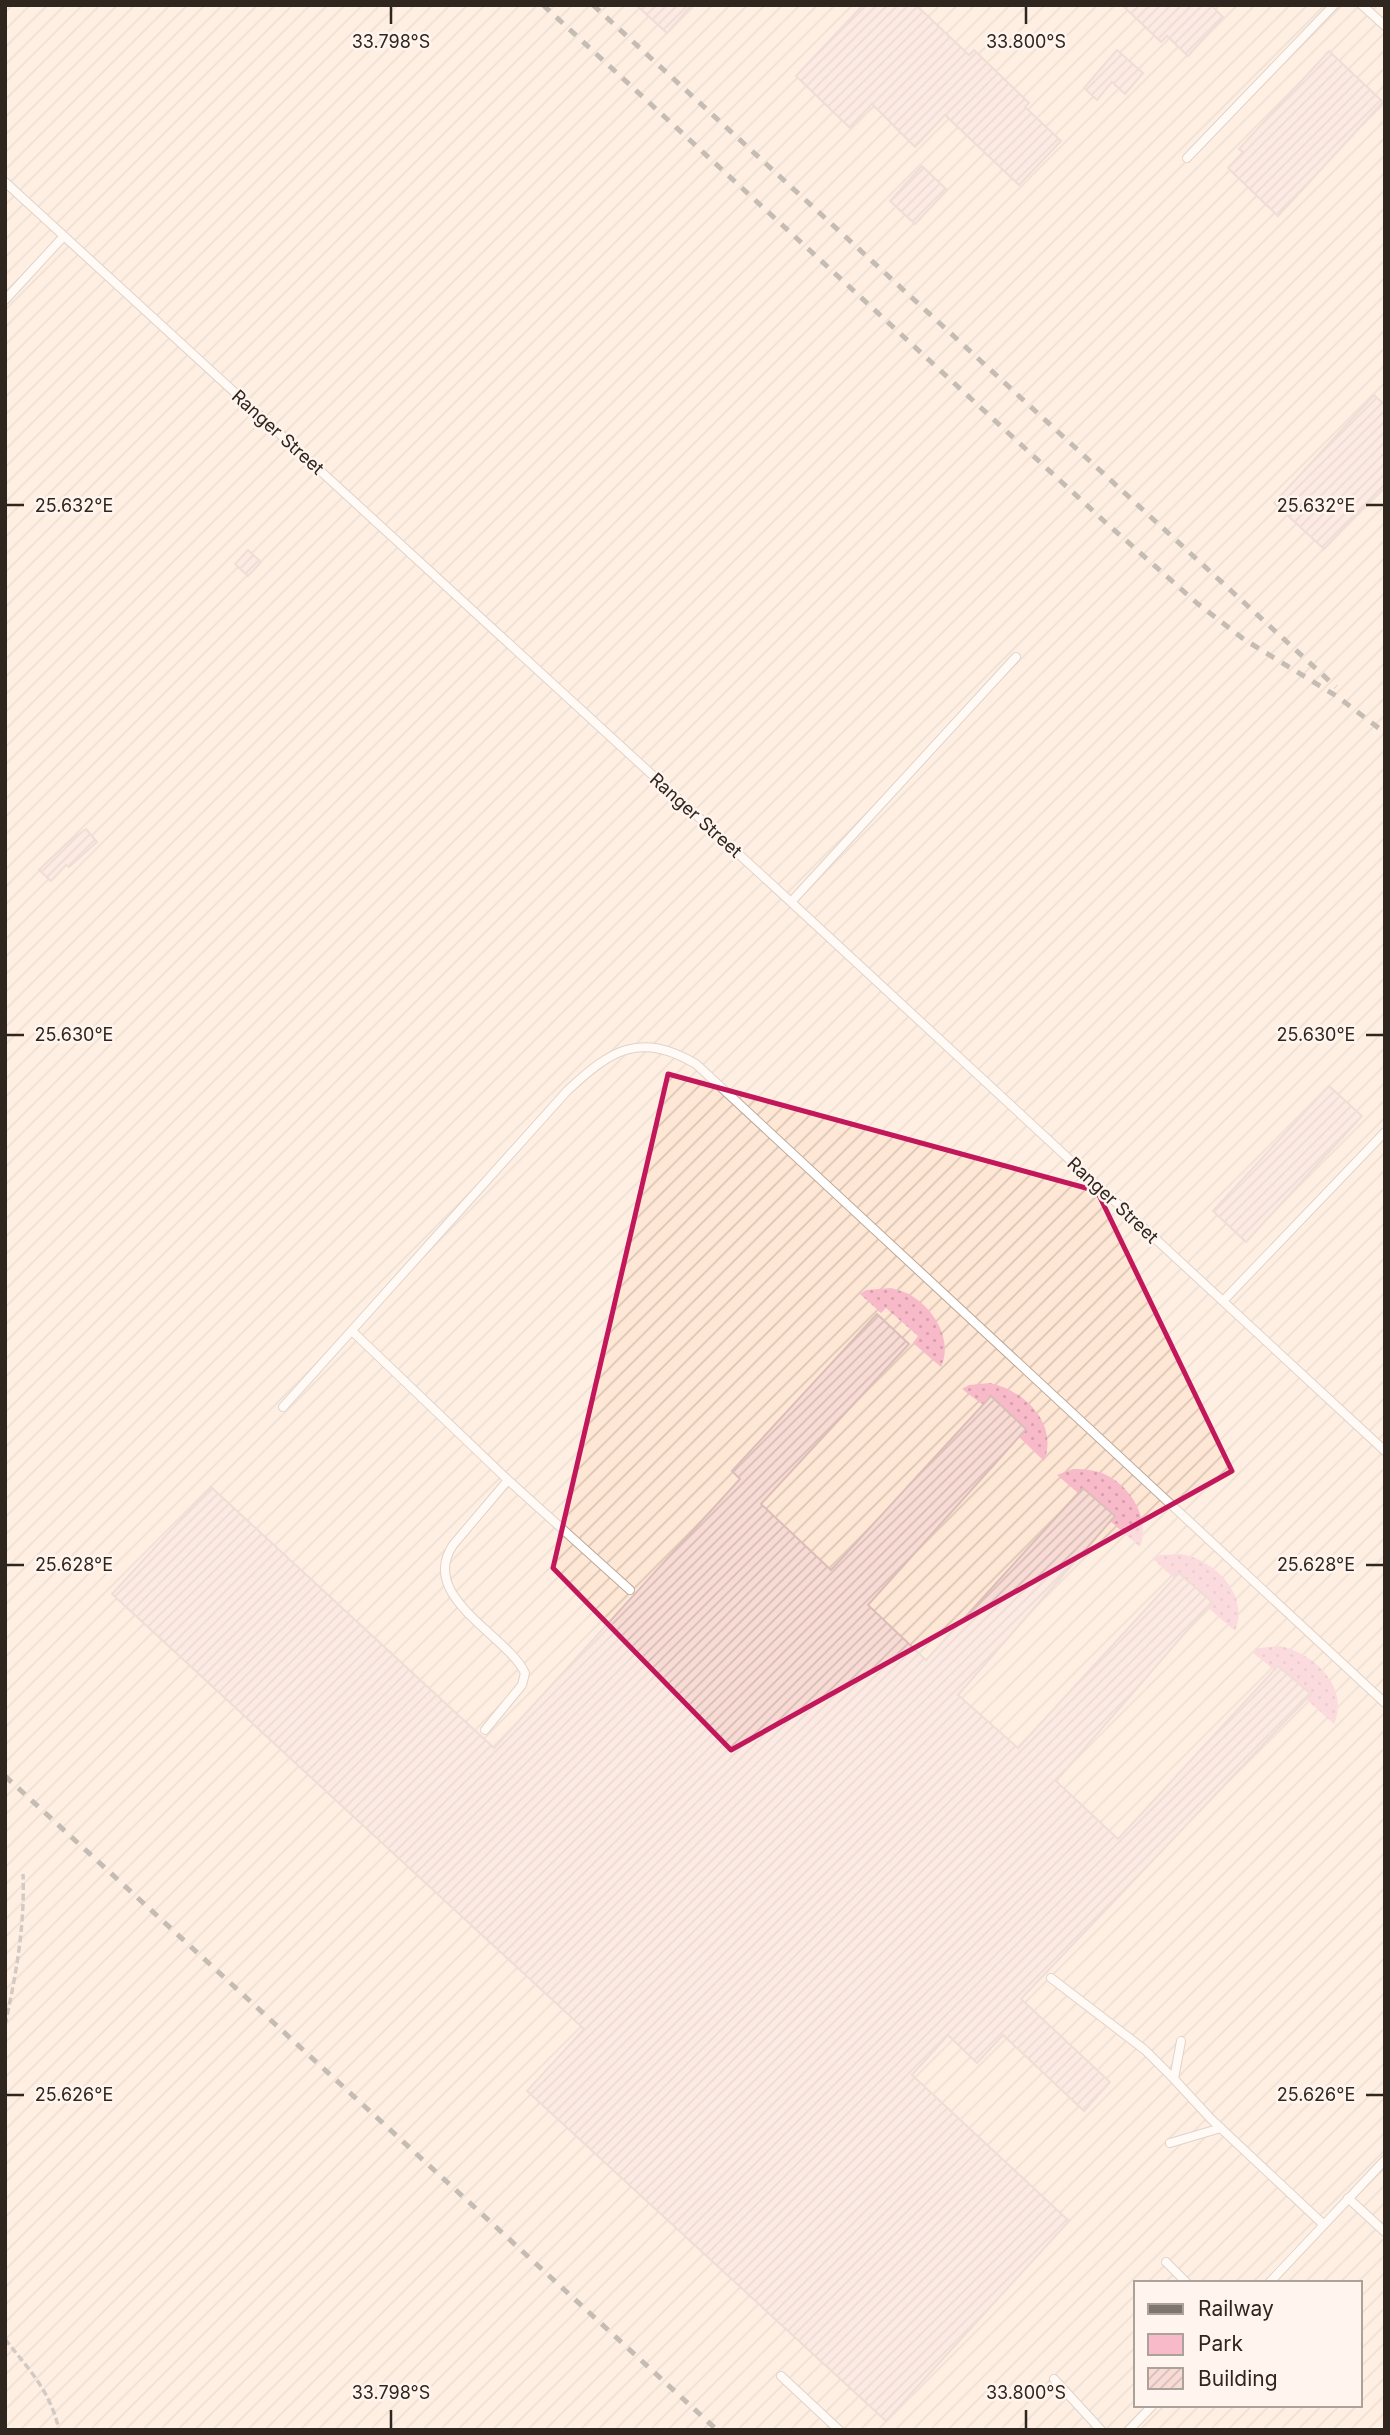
<svg xmlns="http://www.w3.org/2000/svg" width="1390" height="2435" font-family="Inter,sans-serif">
	<style>
		.industrial { fill: url(#industrial-furrows); fill-rule: evenodd }
		.green { fill: url(#green-dots) }
		.building { fill: url(#building-hatch); stroke: #dcbeb9; stroke-width: 2 }
		.lines { fill: none; stroke-linecap: round; stroke-linejoin: round }
		.lane-casing { stroke: #bda797; stroke-width: 10 }
		.path { stroke: #9e958e; stroke-width: 3.5; stroke-dasharray: 7 3.5; stroke-linecap: butt }
		.lane { stroke: #fff; stroke-width: 8 }
		.rail { stroke: #7e756e; stroke-width: 5; stroke-dasharray: 9 9; stroke-linecap: butt }
		.marked { fill: none; stroke: #c2185b; stroke-width: 5; stroke-linejoin: round }
		.ticks { fill: none; stroke: #2e261f; stroke-width: 2.5 }
		.labels { text-anchor: middle; dominant-baseline: central; stroke-width: 5; stroke-linejoin: round; paint-order: stroke }
		.street-label { font-size: 18px; fill: #2e261f; stroke: #fff5ee }
		.ticks-label { font-size: 18px; text-anchor: middle; fill: #2e261f; stroke: #fff5ee; stroke-width: 5; stroke-linejoin: round; paint-order: stroke }
	</style>
	<defs>
		<pattern id="industrial-furrows" width="10" height="10" patternUnits="userSpaceOnUse" patternTransform="scale(1.75)"><rect width="10" height="10" fill="#ffe7d5"/><path d="M-1 1l2-2M0 10L10 0M9 11l2-2" fill="none" stroke="#dbc6b6"/></pattern>
		<pattern id="green-dots" width="8" height="8" patternUnits="userSpaceOnUse" patternTransform="scale(1.75)"><rect width="8" height="8" fill="#f8bac9"/><path d="M2 2h.1M6 6h.1" fill="none" stroke="#d5a0ac" stroke-width="1.8" stroke-linecap="round"/></pattern>
		<pattern id="building-hatch" width="6" height="6" patternUnits="userSpaceOnUse" patternTransform="scale(1.75)"><rect width="6" height="6" fill="#f9dbd5"/><path d="M-1 1l2-2M0 6l6-6M5 7l2-2" fill="none" stroke="#d6bcb6"/></pattern>
	</defs>
	<rect width="100%" height="100%" fill="#fff5ee"/>
	<path class="industrial" d="M5 5H1385V2430H5ZM1136 2283H1360V2405H1136Z"/>
	<path class="green" d="M891 1288C898 1290 906 1292 912 1296 935 1310 953 1341 941 1367L913 1343 918 1336 886 1308 881 1313 860 1294 866 1290Z
		M990 1383C1024 1390 1059 1424 1044 1461L1019 1437 991 1396 983 1405 962 1389 969 1385Z
		M1073 1469C1086 1469 1099 1470 1110 1477 1133 1490 1150 1521 1140 1547L1110 1521 1115 1515 1083 1488 1078 1493 1057 1475Z
		M1181 1554C1215 1560 1250 1595 1235 1631L1207 1607 1212 1601 1179 1573 1174 1578 1153 1559 1160 1555Z
		M1280 1646C1314 1653 1350 1687 1334 1724L1307 1700 1311 1694 1278 1666 1274 1670 1252 1652 1259 1648Z"/>
	<path class="building" d="M636 5H692L667 33Z
		M863 5H916L969 55 974 50 1029 103 1025 107 1061 141 1019 185 945 115 915 147 872 104 850 128 796 76Z
		M1122 5H1211L1223 17 1188 56 1167 36 1161 42Z
		M1117 50 1143 73 1125 94 1112 82 1097 100 1084 88Z
		M1329 51 1383 102 1278 216 1228 168 1243 152 1239 149Z
		M922 166 947 190 915 224 890 201Z
		M1374 395 1385 405V484L1324 549 1274 503Z
		M248 550 261 562 248 576 235 564Z
		M86 829 97 842 69 867 66 865 51 881 39 870 68 842Z
		M1329 1086 1362 1116 1246 1242 1213 1211Z
		M877 1314 909 1344 761 1504 831 1570 991 1396 1026 1429 868 1605 926 1660 1083 1488 1115 1516 958 1695 1018 1748 1179 1573 1212 1602 1056 1781 1118 1839 1278 1666 1311 1694 1021 1999 1110 2082 1084 2111 1003 2035 977 2063 948 2035 912 2075 1069 2221 886 2421 527 2091 584 2029 112 1594 211 1487 494 1748 740 1479 732 1471Z"/>
	<g class="lines">
		<defs>
			<path id="lane" d="M1362 5 1385 26
				M1187 158 1334 5
				M5 182 791 902 1385 1451
				M5 300 64 236
				M791 902 1016 657
				M1223 1301 1385 1132
				M352 1331 508 1480 630 1590
				M283 1407 567 1091C611 1050 639 1031 696 1064L1385 1703
				M485 1730 522 1685 525 1673C506 1634 418 1597 453 1545L508 1480
				M1051 1978 1145 2050 1174 2079
				M1181 2041 1174 2079 1211 2119 1323 2224
				M1170 2143 1221 2128
				M1348 2198 1385 2232
				M1166 2262 1187 2283
				M1269 2283 1385 2160
				M781 2376 839 2430
				M1054 2379 1101 2430
				M1129 2430 1153 2405"/>
		</defs>
		<use href="#lane" class="lane-casing"/>
		<path class="path" d="M5 2025C16 1975 25 1926 23 1874
			M5 2339C29 2370 50 2390 59 2430"/>
		<use href="#lane" class="lane"/>
		<path class="rail" d="M543 5 1104 521 1198 604 1245 640 1338 697 1385 733
			M593 5 1336 687
			M5 1776 717 2430"/>
	</g>
	<path d="M0 0H1390V2435H0ZM668 1074 1097 1191 1232 1471 731 1750 553 1568Z" fill="#fff5ee" fill-opacity=".55" fill-rule="evenodd"/>
	<path class="marked" d="M668 1074 1097 1191 1232 1471 731 1750 553 1568Z"/>
	<path class="ticks" d="M391 7V24M1026 7V24M7 505H24M1366 505H1383M7 1035H24M1366 1035H1383M7 1565H24M1366 1565H1383M7 2095H24M1366 2095H1383M391 2410V2428M1026 2410V2428"/>
	<g class="labels">
		<g class="street-label">
			<text transform="translate(278 432) rotate(42)">Ranger Street</text>
			<text transform="translate(696 815) rotate(42)">Ranger Street</text>
			<text transform="translate(1113 1200) rotate(43)">Ranger Street</text>
		</g>
	</g>
	<g class="ticks-label">
		<text x="391" y="48">33.798°S</text>
		<text x="1026" y="48">33.800°S</text>
		<text x="1316" y="512">25.632°E</text>
		<text x="74" y="512">25.632°E</text>
		<text x="74" y="1041">25.630°E</text>
		<text x="1316" y="1041">25.630°E</text>
		<text x="74" y="1571">25.628°E</text>
		<text x="1316" y="1571">25.628°E</text>
		<text x="1316" y="2101">25.626°E</text>
		<text x="74" y="2101">25.626°E</text>
		<text x="391" y="2399">33.798°S</text>
		<text x="1026" y="2399">33.800°S</text>
	</g>
	<rect width="1390" height="2435" fill="none" stroke="#2e261f" stroke-width="14"/>
	<rect x="1134" y="2281" width="228" height="126" fill="#fff5ee" stroke="#aba29b" stroke-width="2"/>
	<rect x="1148" y="2304" width="35" height="10" fill="#7e756e" stroke="#aba29b" stroke-width="2"/>
	<text x="1198" y="2316" font-size="21" fill="#2e261f">Railway</text>
	<rect x="1148" y="2334" width="35" height="21" fill="#f8bac9" stroke="#aba29b" stroke-width="2"/>
	<text x="1198" y="2351" font-size="21" fill="#2e261f">Park</text>
	<rect x="1148" y="2368" width="35" height="21" fill="url(#building-hatch)" stroke="#aba29b" stroke-width="2"/>
	<text x="1198" y="2386" font-size="21" fill="#2e261f">Building</text>
</svg>
